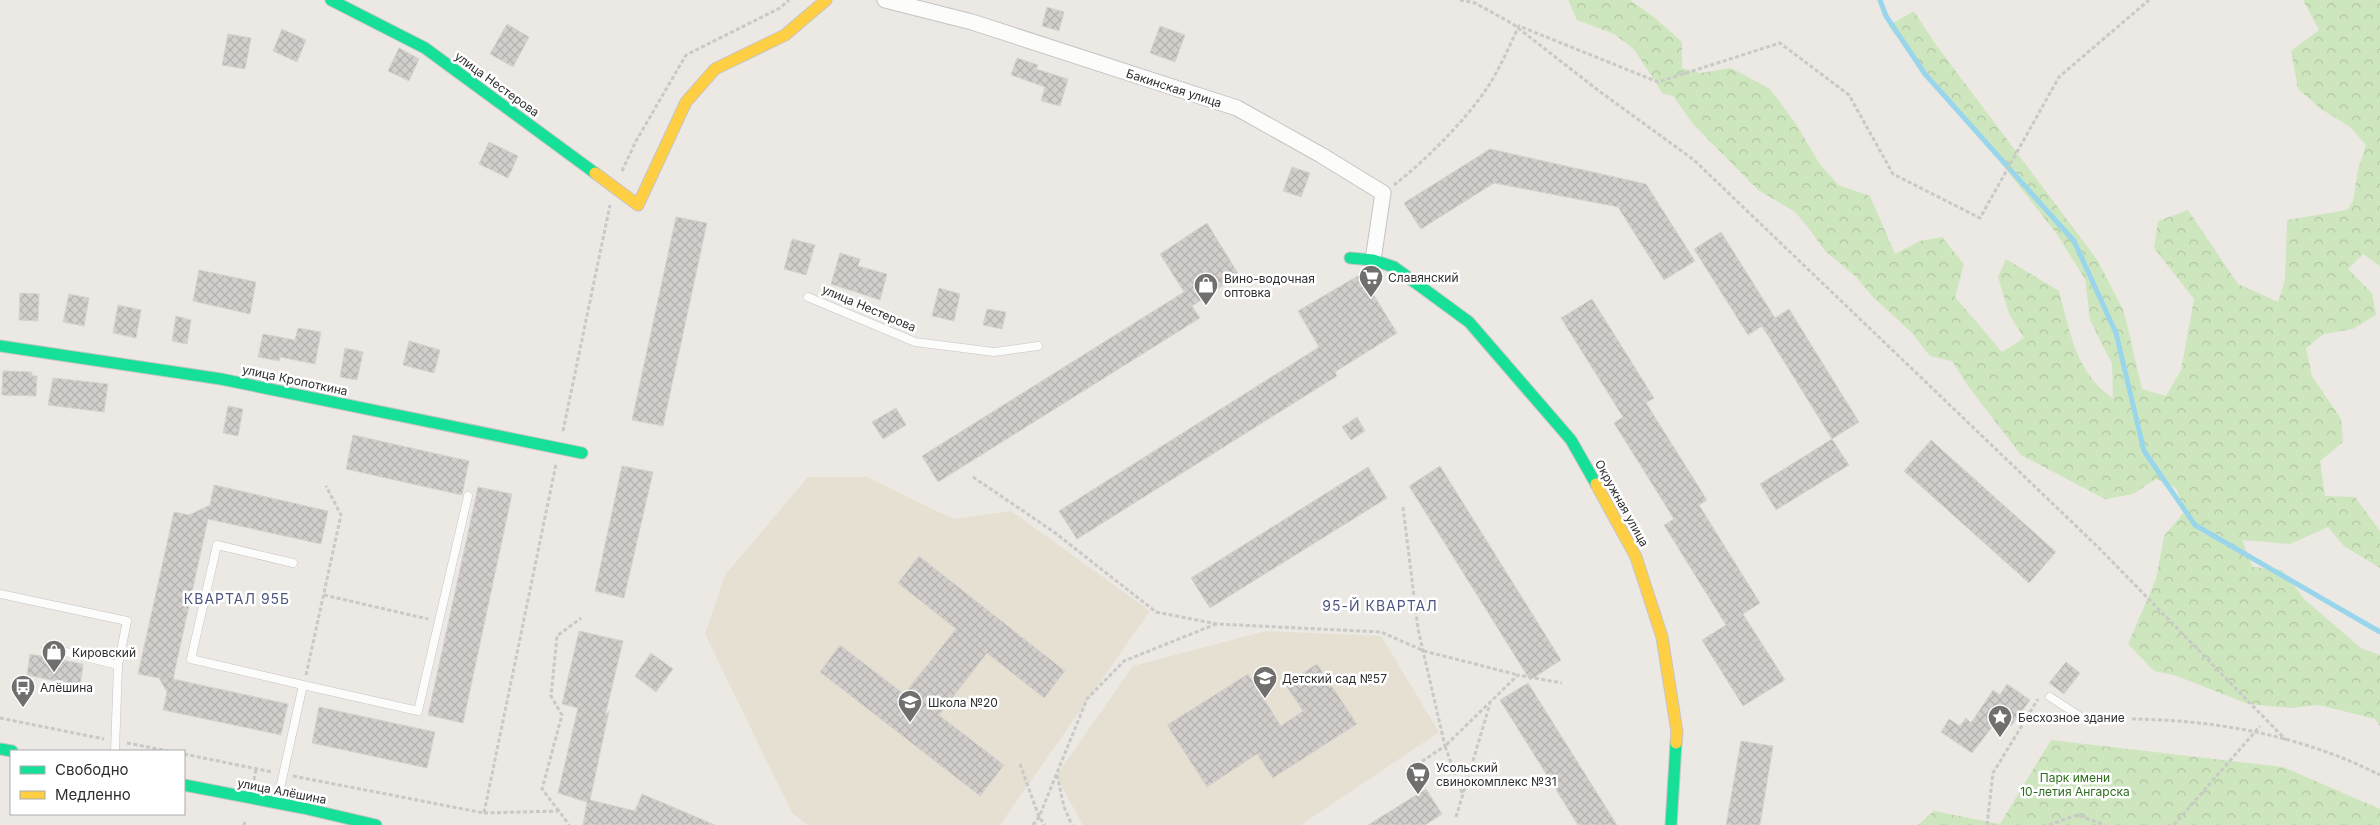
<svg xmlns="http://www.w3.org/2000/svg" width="2380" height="825" font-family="Inter,sans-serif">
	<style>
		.education { fill: #e6e0d3 }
		.forest { fill: url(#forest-crowns) }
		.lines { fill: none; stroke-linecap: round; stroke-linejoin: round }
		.stream { stroke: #99d6ec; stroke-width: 5 }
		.building { fill: url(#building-cross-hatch); stroke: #d7d4d0 }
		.lane-casing { stroke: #c5c4c5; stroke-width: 9 }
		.street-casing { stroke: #c5c4c5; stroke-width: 17 }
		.fast-casing { stroke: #c5c4c5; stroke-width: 13 }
		.slow-casing { stroke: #c5c4c5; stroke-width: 13 }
		.path { stroke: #c9c9c8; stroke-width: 3; stroke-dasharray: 4 2.5; stroke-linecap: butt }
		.lane { stroke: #fcfcfb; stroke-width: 8 }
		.street { stroke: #fcfcfb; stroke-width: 15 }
		.fast { stroke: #16e098; stroke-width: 11 }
		.slow { stroke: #ffcf43; stroke-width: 11 }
		.labels { text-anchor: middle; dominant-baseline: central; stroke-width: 5; stroke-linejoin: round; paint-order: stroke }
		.street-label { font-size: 12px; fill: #2e2e2e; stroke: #fff }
		.poi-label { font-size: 12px; fill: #2e2e2e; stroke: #fff; text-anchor: start }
		.park-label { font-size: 12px; fill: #2c6e1b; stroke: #fff }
		.neighbourhood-label { font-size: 14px; letter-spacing: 1px; fill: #4d5680; stroke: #fff }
	</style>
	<defs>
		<pattern id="forest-crowns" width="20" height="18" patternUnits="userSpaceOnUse" patternTransform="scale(1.25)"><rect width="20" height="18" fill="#cee6be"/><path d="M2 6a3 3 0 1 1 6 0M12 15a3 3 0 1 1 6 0" fill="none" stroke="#b1c6a4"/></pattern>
		<pattern id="building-cross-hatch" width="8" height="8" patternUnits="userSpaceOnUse" patternTransform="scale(1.25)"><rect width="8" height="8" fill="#d1cecb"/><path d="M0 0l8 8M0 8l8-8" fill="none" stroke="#b4b1af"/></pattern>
	</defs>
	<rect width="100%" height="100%" fill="#ece8e4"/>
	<path class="education" d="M808 477H867L953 519 1011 511 1150 611 1000 825H808L792 813 705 634 725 575Z
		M1266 631 1381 636 1439 732 1301 825H1083L1056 776 1133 666Z"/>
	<path class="forest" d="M1568 0H1630L1654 17 1682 42V68L1700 73 1731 68 1770 89 1796 124 1819 163 1838 185 1870 196 1895 254 1920 241 1942 237 1964 264 1955 297 2002 352 2024 338 2009 314 1998 277 2006 259 2059 291C2070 331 2076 374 2113 398L2112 364 2090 320 2085 279 2056 233 1969 122 1888 26 1914 11 1934 42 2098 261 2124 312 2142 389 2166 396 2181 370 2194 299 2154 248 2158 221 2188 210 2238 284 2278 302 2285 280 2287 220 2347 210 2353 201 2358 169 2366 145 2350 127 2321 109 2298 89 2291 51 2319 30 2303 0H2380V266L2363 254 2348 269 2372 293 2376 315 2353 329 2324 334 2306 348 2312 376 2341 419 2343 442 2320 461 2325 496 2355 497 2380 531V568L2344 546 2328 527 2290 544 2242 540 2253 567 2282 570 2305 600 2361 648 2380 655V726L2375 719 2319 705 2291 708 2248 704 2174 675 2154 671 2128 644 2156 579 2164 536 2185 511 2176 488 2156 479 2133 494 2105 499 2021 455 1968 386 1952 361 1930 356 1911 332 1873 297 1856 277 1825 251 1807 226 1795 212 1758 190 1693 124 1673 96 1663 94 1634 49 1614 34 1577 20Z
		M2051 740 2283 767 2380 809V825H1918L1934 811 2000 824Z"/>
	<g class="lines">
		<path class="stream" d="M1880 0 1886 16 1925 74 2074 241 2116 333 2144 451 2195 525 2380 632"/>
	</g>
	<path class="building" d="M1047 7 1064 12 1059 31 1042 26Z
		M507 24 529 37 513 67 490 54Z
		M1160 26 1185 35 1175 62 1150 53Z
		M282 29 306 40 297 62 273 51Z
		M228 34 251 38 245 69 222 65Z
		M399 48 419 59 409 81 388 71Z
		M1017 58 1038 65 1036 69 1068 79 1060 106 1041 101 1045 87 1011 75Z
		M489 142 518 156 508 178 479 164Z
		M1490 149 1646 184 1695 261 1664 280 1618 207 1494 183 1421 229 1404 203Z
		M1292 167 1310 173 1301 197 1283 191Z
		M676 217 707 223 663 426 632 420Z
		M1207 223 1239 275 1192 306 1200 318 938 482 922 456 1184 292 1160 254Z
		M1721 232 1775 318 1789 309 1859 422 1832 439 1849 465 1776 510 1760 484 1832 439 1762 326 1748 335 1694 249Z
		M792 239 815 245 806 275 784 269Z
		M840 253 860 259 858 266 887 274 880 300 831 284Z
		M199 270 256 282 250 314 193 301Z
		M1361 274 1397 333 1335 372 1337 376 1077 539 1059 511 1319 347 1298 311Z
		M939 288 960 294 954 321 932 316Z
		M20 293 39 294 38 321 19 320Z
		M69 294 89 298 84 326 63 322Z
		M1592 299 1654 398 1646 403 1707 500 1699 505 1760 603 1743 614 1785 680 1743 706 1702 640 1726 625 1664 525 1674 519 1614 423 1623 417 1561 318Z
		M118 305 141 310 136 338 113 333Z
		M987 309 1006 312 1002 329 983 325Z
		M176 316 191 320 187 344 172 341Z
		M298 328 321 332 315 364 280 357 279 361 258 357 263 334 295 340Z
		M409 341 440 350 434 373 403 365Z
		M345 348 363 352 357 380 340 377Z
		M3 371 32 372V376H37L36 396 2 395Z
		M53 378 108 384 104 412 48 405Z
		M228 406 243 409 238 436 223 433Z
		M896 408 906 425 883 439 872 422Z
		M1357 417 1365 431 1351 440 1342 427Z
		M353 435 469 461 462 495 346 469Z
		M1931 440 2056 552 2029 583 1904 471Z
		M622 466 653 472 624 598 595 591Z
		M1440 466 1561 660 1530 680 1409 486Z
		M1368 467 1387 498 1210 608 1191 578Z
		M214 485 328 511 321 544 208 519 173 679 288 704 281 735 163 710 167 692 159 678 138 674 174 512 189 515 210 505Z
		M478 487 512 494 463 723 428 715Z
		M919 556 1065 671 1044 698 987 653 939 715 1004 765 980 796 820 672 840 645 904 694 956 629 898 583Z
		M579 631 623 641 605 716 609 711 590 800 635 811 642 794 715 825H583L587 802 558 793 578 708 562 704Z
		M651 653 673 669 656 692 635 676Z
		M30 654 83 664 80 686 27 675Z
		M2066 662 2080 673 2064 694 2049 683Z
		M1317 664 1357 724 1273 778 1257 754 1207 787 1167 725 1248 674 1281 726 1303 711 1285 684Z
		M1528 683 1617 825H1578L1500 700Z
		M2007 684 2030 700 2011 726 1999 718 1972 753 1941 732 1949 719 1960 726 1966 718 1971 723 1993 690 2000 695Z
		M319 707 435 732 427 768 312 743Z
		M1741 741 1773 746 1760 825H1726Z
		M1426 789 1442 814 1425 825H1368Z"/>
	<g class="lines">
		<defs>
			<path id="lane" d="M808 297 915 342 994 352 1038 346
				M0 594 127 621 118 665 115 751
				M46 647 118 665
				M303 685 418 711 468 496
				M2050 697 2081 717
				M277 802 303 685 191 659 217 545 293 563"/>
			<path id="street" d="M885 0 972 22 1237 108 1321 155 1383 193 1373 260"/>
			<path id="fast" d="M331 0 425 48 595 173
				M1350 258 1373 260 1394 267 1469 322 1571 440 1596 484
				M0 346 221 379 582 453
				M0 749 12 751
				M184 785 303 808 376 825
				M1671 825 1676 743"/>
			<path id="slow" d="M595 173 638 205 686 102 715 69 785 35 826 0
				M1596 484 1636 557 1662 637 1677 732 1676 743"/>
		</defs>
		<use href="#lane" class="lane-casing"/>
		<use href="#street" class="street-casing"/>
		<use href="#fast" class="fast-casing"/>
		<use href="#slow" class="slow-casing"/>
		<path class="path" d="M1460 0 1475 3 1513 24 1599 91 1694 160 2099 548 2286 740
			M622 171 636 141 686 55 780 8 789 0
			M1394 185C1425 161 1466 120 1487 88 1500 69 1509 46 1519 26L1658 82 1780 43 1849 95 1893 174 1980 218 2059 77 2149 0
			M563 431 610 205
			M973 477 1054 532 1156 612 1217 624 1381 632 1424 651 1518 675
			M1403 507 1418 629 1445 746 1421 762
			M324 595 428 619
			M306 675 341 515 326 486
			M0 718 104 739
			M2132 719C2217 720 2303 736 2380 775
			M127 743 168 751
			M184 754 272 772
			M1020 764 1039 817 1045 825
			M1057 775 1064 807 1072 825
			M293 776 484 813 556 464
			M254 780 256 769
			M1462 793 1445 746 1518 675 1562 683
			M559 811 542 789 562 715 551 696 557 636 581 618
			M484 813 559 811 569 825
			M1456 817 1490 704
			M244 825 245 822
			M1033 825 1039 817 1087 699 1124 661 1216 624
			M1987 825 1993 773 2038 699
			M2049 825 2077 815 2105 825
			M2174 825 2260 726"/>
		<use href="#lane" class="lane"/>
		<use href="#street" class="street"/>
		<use href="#fast" class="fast"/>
		<use href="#slow" class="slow"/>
	</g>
	<defs>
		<symbol id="supermarket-pin" viewBox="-11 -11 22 30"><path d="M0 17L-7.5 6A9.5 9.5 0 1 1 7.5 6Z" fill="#706f6e" stroke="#fff"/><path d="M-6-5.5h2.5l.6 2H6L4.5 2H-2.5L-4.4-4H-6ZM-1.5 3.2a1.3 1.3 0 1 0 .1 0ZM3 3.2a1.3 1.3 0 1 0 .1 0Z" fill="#fff"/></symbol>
		<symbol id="shop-pin" viewBox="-11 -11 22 30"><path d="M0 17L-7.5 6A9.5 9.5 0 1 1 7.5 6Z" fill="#706f6e" stroke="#fff"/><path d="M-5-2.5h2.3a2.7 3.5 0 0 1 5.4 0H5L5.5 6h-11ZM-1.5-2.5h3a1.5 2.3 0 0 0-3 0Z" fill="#fff"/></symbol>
		<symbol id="school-pin" viewBox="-11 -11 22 30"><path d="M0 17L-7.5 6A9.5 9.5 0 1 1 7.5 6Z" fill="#706f6e" stroke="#fff"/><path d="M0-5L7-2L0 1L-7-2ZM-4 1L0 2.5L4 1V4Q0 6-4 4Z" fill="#fff"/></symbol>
		<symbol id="bus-pin" viewBox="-11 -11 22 30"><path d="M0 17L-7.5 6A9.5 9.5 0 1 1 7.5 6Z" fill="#706f6e" stroke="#fff"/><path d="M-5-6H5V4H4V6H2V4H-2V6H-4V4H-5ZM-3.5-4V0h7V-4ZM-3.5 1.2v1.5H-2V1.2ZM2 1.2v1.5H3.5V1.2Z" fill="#fff"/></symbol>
		<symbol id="sight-pin" viewBox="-11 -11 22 30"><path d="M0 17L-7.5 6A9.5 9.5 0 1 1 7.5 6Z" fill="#706f6e" stroke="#fff"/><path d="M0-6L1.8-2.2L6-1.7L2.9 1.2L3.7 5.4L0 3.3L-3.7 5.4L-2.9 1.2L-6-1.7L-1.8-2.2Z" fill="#fff"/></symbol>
	</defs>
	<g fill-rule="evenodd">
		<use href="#supermarket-pin" x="1357" y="263" width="28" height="38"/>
		<use href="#shop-pin" x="1192" y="271" width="28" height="38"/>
		<use href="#shop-pin" x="40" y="638" width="28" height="38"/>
		<use href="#school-pin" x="1251" y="664" width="28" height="38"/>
		<use href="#bus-pin" x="9" y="673" width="28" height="38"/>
		<use href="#school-pin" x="896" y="688" width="28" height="38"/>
		<use href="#sight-pin" x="1986" y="703" width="28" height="38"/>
		<use href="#supermarket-pin" x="1404" y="760" width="28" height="38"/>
	</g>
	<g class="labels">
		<g class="street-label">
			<text transform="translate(497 84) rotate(36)">улица Нестерова</text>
			<text transform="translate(1174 88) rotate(18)">Бакинская улица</text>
			<text transform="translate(869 308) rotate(23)">улица Нестерова</text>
			<text transform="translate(295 380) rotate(12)">улица Кропоткина</text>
			<text transform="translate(1622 503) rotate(61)">Окружная улица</text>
			<text transform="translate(282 791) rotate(11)">улица Алёшина</text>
		</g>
		<g class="poi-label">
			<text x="1388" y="277">Славянский</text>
			<text x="1224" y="278">Вино-водочная<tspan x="1224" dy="14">оптовка</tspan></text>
			<text x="72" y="652">Кировский</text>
			<text x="1282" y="678">Детский сад №57</text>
			<text x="40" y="687">Алёшина</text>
			<text x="928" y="702">Школа №20</text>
			<text x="2018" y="717">Бесхозное здание</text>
			<text x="1436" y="767">Усольский<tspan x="1436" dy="14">свинокомплекс №31</tspan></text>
		</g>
		<g class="park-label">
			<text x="2075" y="777">Парк имени<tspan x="2075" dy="14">10-летия Ангарска</tspan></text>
		</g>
		<g class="neighbourhood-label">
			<text x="237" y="598">КВАРТАЛ 95Б</text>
			<text x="1380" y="605">95-Й КВАРТАЛ</text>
		</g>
	</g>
	<rect x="10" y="750" width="175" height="65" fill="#ffffff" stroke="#ababab"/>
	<rect x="20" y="766" width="25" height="8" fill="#16e098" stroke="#ababab"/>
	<text x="55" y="775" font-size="15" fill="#2e2e2e">Свободно</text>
	<rect x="20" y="791" width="25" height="8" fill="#ffcf43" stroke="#ababab"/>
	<text x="55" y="800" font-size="15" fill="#2e2e2e">Медленно</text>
</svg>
